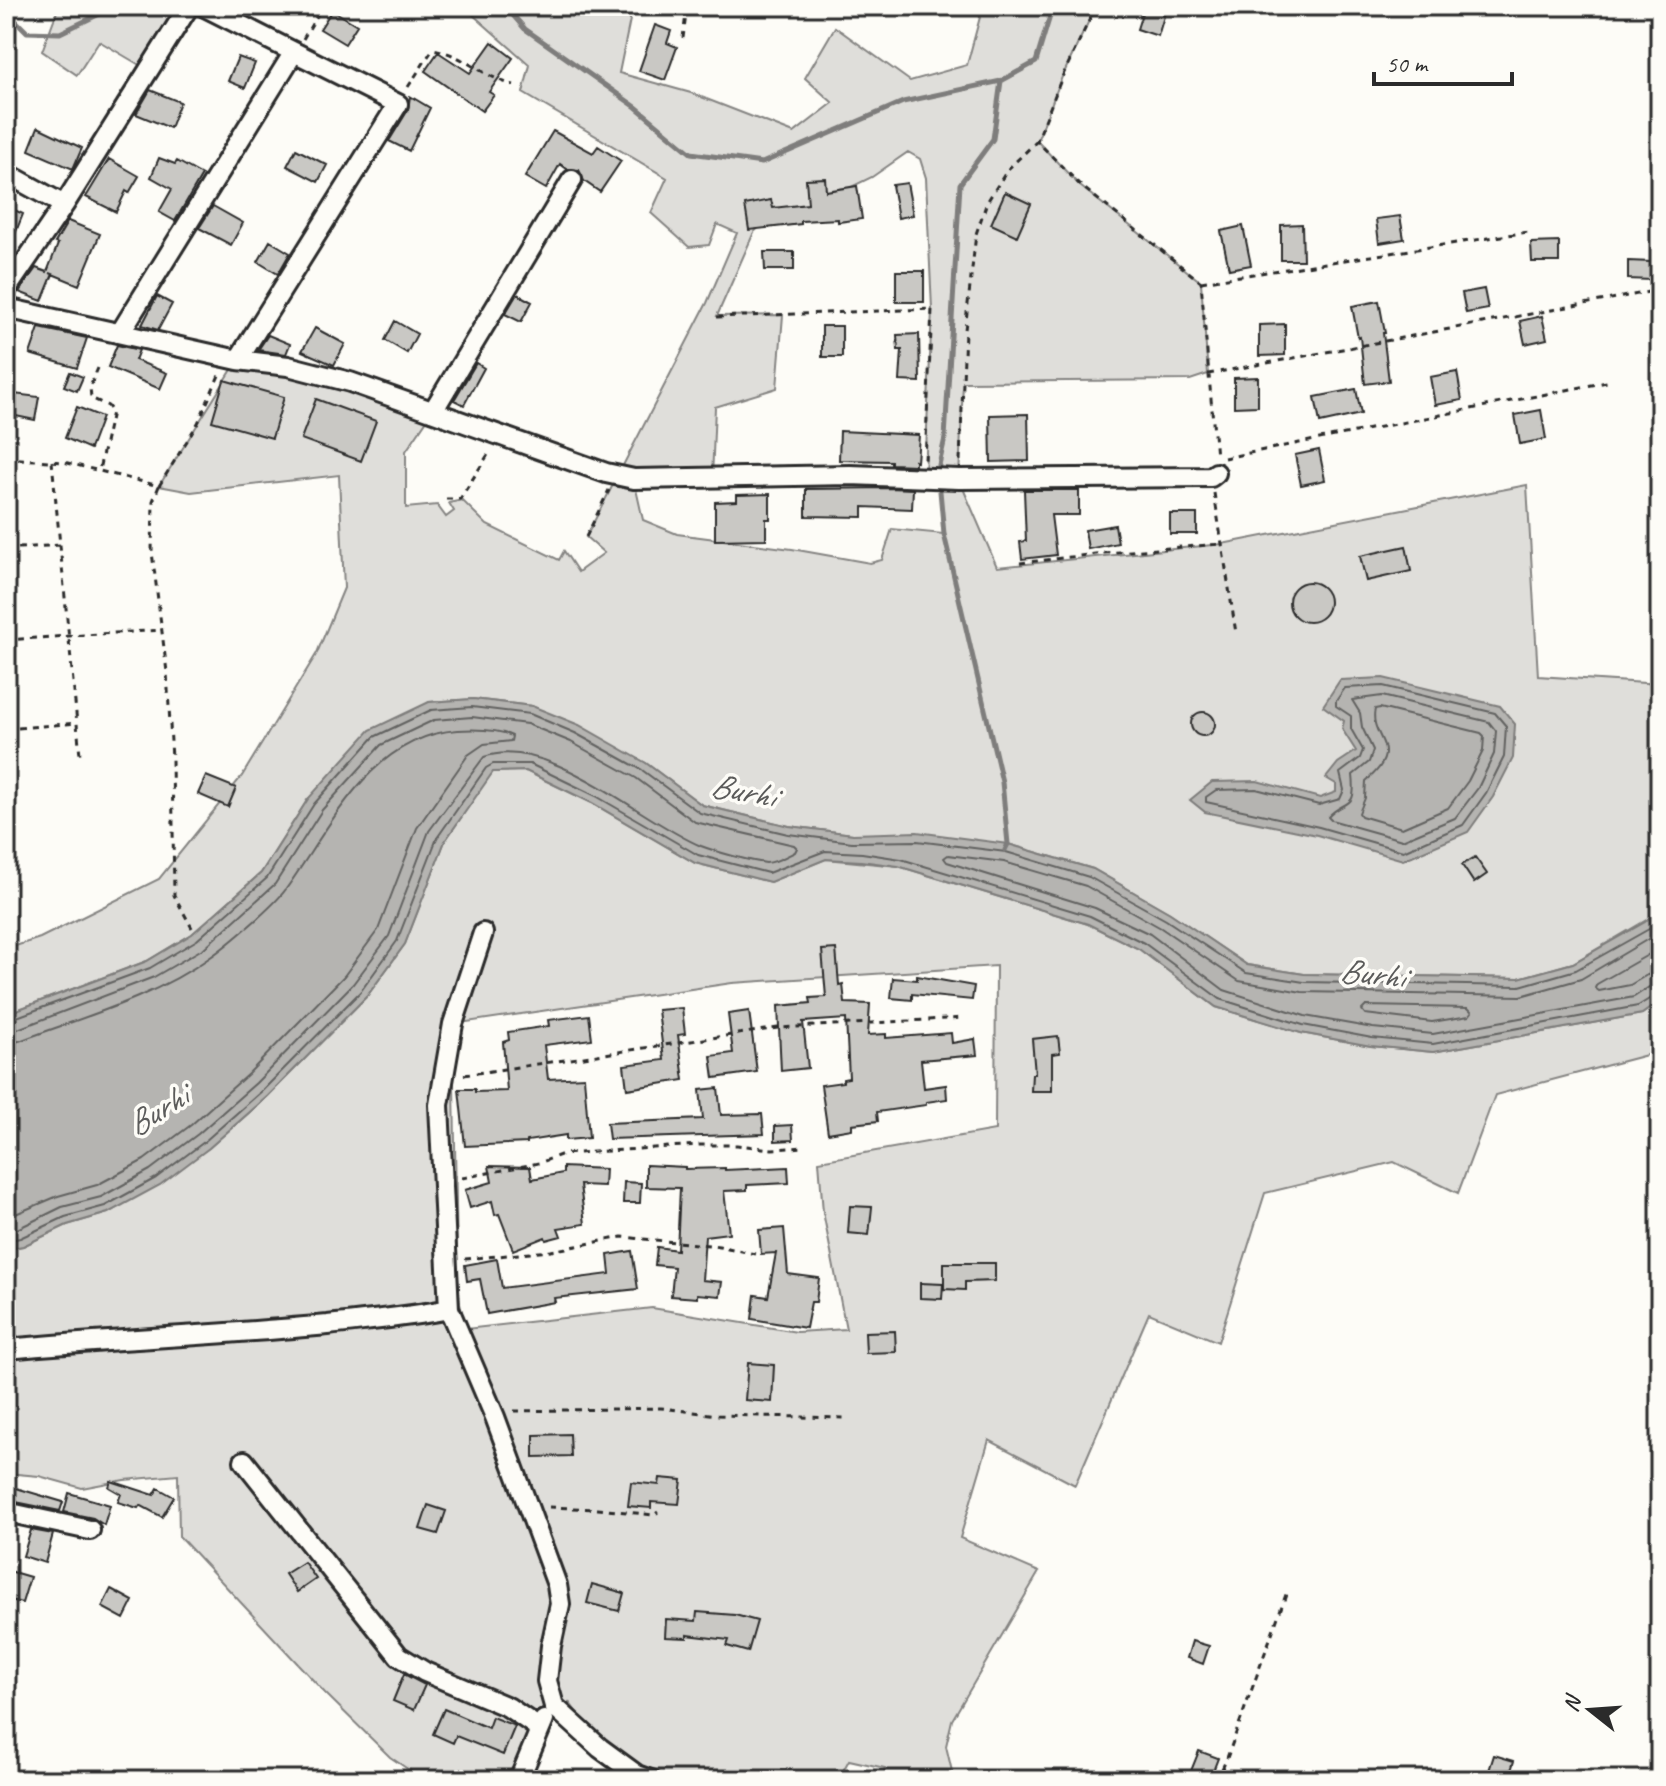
<svg xmlns="http://www.w3.org/2000/svg" width="1666" height="1786" font-family="Caveat,sans-serif">
	<style>
		.green { fill: #dfdeda; stroke: #858482; stroke-width: 2; fill-rule: evenodd }
		.water { fill: #b5b4b1; stroke: #7e7d7b; stroke-width: 2 }
		.lines { fill: none; stroke-linecap: round; stroke-linejoin: round }
		.shore { stroke: #626261; stroke-width: 2 }
		.stream { stroke: #7e7d7b; stroke-width: 5 }
		.building { fill: #c9c8c4; stroke: #2b2b2b; stroke-width: 2 }
		.minor-casing { stroke: #2b2b2b; stroke-width: 24 }
		.path { stroke: #2b2b2b; stroke-width: 3; stroke-dasharray: 6 6; stroke-linecap: butt }
		.minor { stroke: #fdfcf7; stroke-width: 18 }
		.labels { text-anchor: middle; dominant-baseline: central; stroke-width: 7; stroke-linejoin: round; paint-order: stroke }
		.water-label { font-size: 34px; font-style: italic; fill: #5b5b5a; stroke: #fdfcf7 }
	</style>
	<rect width="100%" height="100%" fill="#fdfcf7"/>
	<filter id="ink" filterUnits="userSpaceOnUse"><feTurbulence type="fractalNoise" baseFrequency=".0125" numOctaves="2"/><feDisplacementMap in="SourceGraphic" scale="16" xChannelSelector="R" yChannelSelector="G"/><feConvolveMatrix kernelMatrix="1 2 1 2 8 2 1 2 1" color-interpolation-filters="sRGB"/></filter>
	<g filter="url(#ink)">
		<path class="green" d="M59 6H189L148 70 99 41 77 75 42 51Z
			M463 6H626L632 10 619 73 691 93 794 133 833 103 805 78 835 27 910 81 967 65 983 6H1096L1062 77 1037 141 1080 186 1201 282 1208 374 1190 380 963 382 959 479 997 567 1222 544 1527 485 1538 676 1660 684V907L1648 919 1573 963 1519 978 1304 974 1247 965 1170 913 1093 869 1008 844 853 834 789 826 702 805 646 763 532 706 473 699 429 702 308 799 261 873 192 934 147 961 6 1014V949L40 938 159 879 242 776 317 653 344 588 339 475 191 492 159 486 238 360 433 411 406 451V508L437 505 446 517 454 511 449 503 462 500 487 525 559 560 564 551 578 572 604 553 586 537 707 303 737 233 717 224 709 245 689 247 651 213 667 178 523 93 530 65ZM908 152 920 159 926 178 932 309 925 476 940 491 943 534 892 529 882 560 870 563 792 549 677 534 643 520 634 480 712 478 715 407 777 388 783 315 717 316 754 232 776 214 802 211 872 177Z
			M526 771 592 803 695 863 770 882 826 859 898 866 1088 924 1139 949 1216 1007 1301 1033 1371 1046 1433 1052 1642 1014 1660 1001V1047L1654 1053 1495 1095 1458 1193 1394 1162 1265 1193 1218 1342 1149 1313 1075 1485 989 1440 960 1538 1039 1572 952 1720 946 1746 954 1780H883L885 1768 849 1760 838 1780H655L603 1748 569 1702 548 1732 521 1780H424L390 1757 325 1693 179 1536 178 1475 124 1480 82 1488 39 1476 6 1473V1249L23 1246 67 1225 108 1213 209 1148 268 1096 367 996 405 944 445 841 492 772ZM996 966 995 1130 819 1161 823 1212 846 1329 797 1332 652 1308 466 1329 460 1304 457 1265 453 1024 732 983Z"/>
		<path class="water" d="M1383 678 1500 706 1515 724 1513 758 1493 797 1468 832 1403 860 1317 835 1205 812 1190 800 1212 782 1257 781 1320 798 1336 792V784L1326 778 1338 763 1356 751 1342 729 1344 721 1323 706 1340 680Z
			M473 699 532 706 579 725 646 763 702 805 789 826 853 834 917 832 1008 844 1093 869 1170 913 1247 965 1304 974 1519 978 1573 963 1645 922 1660 907V1001L1642 1014 1433 1052 1371 1046 1301 1033 1216 1007 1139 949 1088 924 898 866 861 861 826 859 770 882 695 863 592 803 526 771 493 772 445 841 405 944 367 996 268 1096 209 1148 160 1185 108 1213 67 1225 23 1246 6 1249V1014L147 961 192 934 261 873 308 799 370 730 429 702Z"/>
		<g class="lines">
			<path class="shore" d="M1383 686 1495 713 1506 726 1504 757 1486 793 1463 825 1403 851 1319 827 1206 802V797L1216 790 1256 789 1319 805 1340 799 1344 790 1340 773 1360 758 1363 750 1351 729V716L1336 706V701L1345 688Z
				M1382 696 1489 722 1496 731 1494 754 1478 788 1455 818 1402 840 1331 820 1328 817C1345 798 1357 812 1353 775L1369 762 1373 750 1362 727 1360 713 1352 700Z
				M1380 708 1481 733 1484 736 1483 751 1468 781 1448 808 1402 828 1361 816 1359 813 1365 798 1366 781C1407 747 1368 739 1375 709Z
				M1660 932 1581 979 1521 996 1302 992 1239 981 1161 928 1086 886 1004 862 948 855 944 858 947 862 1095 908 1150 934 1224 990 1305 1016 1373 1028 1433 1034 1634 997 1649 987 1660 985
				M1660 948 1597 984 1595 988 1599 991 1630 985 1647 975 1660 973
				M1366 1006 1468 1008 1472 1012 1469 1016 1432 1022 1365 1014 1362 1010Z
				M6 1021 150 968 197 940 267 878 314 804 374 737 431 710 472 707 530 714 575 733 642 770 700 813 788 834 852 842 917 841 1006 852 1089 877 1166 920 1246 973 1304 982 1520 986 1576 970 1649 929 1660 918
				M6 1031 15 1030 154 977 204 948 275 884 322 810 381 745 434 720 472 717 527 724 571 742 636 778 695 822 794 845 797 848 795 852C787 856 775 863 766 863 749 861 717 852 701 846 642 822 549 734 484 757L429 831 389 936 353 984 256 1083 198 1134 150 1170 101 1197 62 1207 17 1229 6 1231
				M6 1043 19 1041C83 1017 153 998 209 958 227 946 275 905 286 889 331 826 371 736 458 730 475 729 497 729 512 736L511 741 484 744 468 755 417 828 378 930 344 976 248 1074 191 1125 144 1160 97 1185 58 1196 6 1218
				M6 1241 20 1238 65 1217 105 1206 156 1178 204 1142 263 1090 361 991 397 941 437 838 486 768 493 764H530L596 796 698 855 768 873 825 851 862 853 901 859 1090 916 1144 943 1220 999 1303 1025 1372 1038 1433 1044 1638 1006 1654 996 1660 995"/>
			<path class="stream" d="M505 6 525 29 636 107 691 153 762 163 903 102 1001 81 993 139 960 184 945 438 939 465
				M6 11 27 32 60 33 116 6
				M1001 81 1036 62 1053 6
				M940 491 944 534 1002 782 1008 844 1005 850"/>
		</g>
		<path class="building" d="M1144 7 1165 13 1158 36 1137 29Z
			M332 10 357 25 345 44 320 29Z
			M655 25 671 31 667 43 677 47 665 80 639 71Z
			M492 42 513 58 489 92 494 95 482 111 425 71 438 52 470 73Z
			M238 57 255 63 245 88 228 81Z
			M150 90 180 102 170 128 136 114Z
			M410 96 430 108 409 151 389 141 408 110Z
			M38 127 82 148 73 169 29 150Z
			M553 131 593 153 598 146 621 161 600 192 584 181 579 170 567 169 560 164 546 189 525 177Z
			M296 149 327 165 318 182 287 166Z
			M159 158 175 164 177 161 202 175 175 221 159 212 172 189 151 177Z
			M109 159 139 176 129 193 126 191 116 212 86 197Z
			M825 178 826 191 857 186 862 219 838 222V219L801 221V224L749 230 745 205 771 200 773 208 808 204 806 179Z
			M907 183 913 215 898 218 892 185Z
			M1005 192 1031 204 1017 236 991 224Z
			M6 206 23 214 7 254H6Z
			M213 206 243 223 231 245 199 228Z
			M1400 216 1404 239 1379 243 1376 219Z
			M68 221 100 234 79 285 50 273 53 274 42 301 19 292 36 268 47 272 58 244 55 243Z
			M1302 224 1303 260H1281V225Z
			M1243 226 1251 265 1229 269 1221 231Z
			M270 241 290 253 278 274 258 262Z
			M1559 242V262H1532L1531 243Z
			M764 252H794V270H765Z
			M1628 261 1651 262V280L1628 279Z
			M896 271H924V302H896Z
			M1484 289 1488 309 1466 313 1462 293Z
			M517 294 532 302 521 322 505 314Z
			M157 296 172 304 158 330 142 325Z
			M1379 301 1385 333H1383L1389 381 1365 384 1360 337 1358 338 1352 306Z
			M1542 316 1547 339 1525 344 1520 321Z
			M395 321 417 334 407 353 385 340Z
			M1285 324V355L1259 356V325Z
			M822 326H842V357H822Z
			M39 328 87 338 77 368 30 354Z
			M315 328 345 344 334 365 302 351Z
			M919 334 920 382 900 381 902 350H898L897 335Z
			M268 335 290 344 286 354 258 350Z
			M117 345 139 350 135 360 167 373 160 389 108 367Z
			M476 363 484 368 464 405 454 400Z
			M70 372 83 377 77 391 64 386Z
			M1457 372 1462 400 1435 405 1430 377Z
			M1258 377V406L1234 407V378Z
			M224 380 284 397 272 438 212 421Z
			M1356 389 1361 414 1320 423 1315 397Z
			M6 393 39 397 35 420 6 414Z
			M316 399 376 421 361 461 301 439Z
			M77 407 102 417 90 449 65 438Z
			M1541 410 1546 439 1520 444 1515 415Z
			M1028 414 1029 461 991 462 990 415Z
			M840 431 919 435 917 462 915 461V465L891 464V461L839 460Z
			M1319 450 1325 480 1301 485 1295 455Z
			M890 488 913 489 912 509 863 507V517L806 516V489Z
			M1024 490H1079V515H1051L1056 555 1022 559 1020 542 1026 541Z
			M770 494V519H766V539L715 540V502L737 501V495Z
			M1170 514H1197V534H1170Z
			M1115 525 1118 543 1088 549 1085 530Z
			M1406 546 1411 571 1366 581 1360 556Z
			M1289 602a20 20 0 1 1 40 0a20 20 0 1 1-40 0Z
			M1191 724a12 12 0 1 1 24 0a12 12 0 1 1-24 0Z
			M206 776 236 788 228 807 198 794Z
			M1475 857 1487 874 1474 883 1462 865Z
			M836 949 839 985 843 984 845 1003 870 1004 868 1035 886 1034V1038L951 1033 952 1043 975 1039 977 1055 921 1060 924 1088 946 1085 947 1099 926 1102V1105L877 1112 878 1121 852 1124V1129L828 1133 821 1085 843 1082V1079L849 1078 846 1019 803 1022 808 1068 781 1071 778 1006 811 1003 810 998 826 997 822 950Z
			M917 976 974 986 972 1000 912 994V1000L891 998 893 978 917 980Z
			M682 1008 685 1034 678 1035 684 1080 627 1089 624 1065 664 1060 658 1010Z
			M749 1011 757 1072 714 1078 711 1056 733 1053 728 1014Z
			M589 1015 592 1039 544 1045 548 1079 584 1077 589 1138 566 1140V1135L527 1141V1143L465 1146 459 1089H475V1092L507 1091 503 1042 509 1040 508 1032 549 1026 548 1020Z
			M1058 1036 1060 1053 1052 1054V1091H1031L1032 1074H1035L1032 1039Z
			M718 1088 721 1115 762 1114 764 1134 609 1139 607 1123 703 1119 700 1090Z
			M792 1125 793 1140 775 1141V1126Z
			M646 1165 685 1167V1169L725 1168V1170L788 1167 789 1183 747 1185V1190L724 1191 729 1233 705 1236 702 1280 722 1282 720 1296 697 1294V1298L671 1296 674 1267 655 1265 657 1247 677 1250 680 1188 646 1187Z
			M489 1166 530 1167 532 1179 563 1173V1167L605 1169 604 1186 580 1185 585 1224 558 1228 561 1236 546 1240 545 1237 513 1250 499 1214 495 1215 492 1201 470 1208 465 1190 492 1182Z
			M624 1182 641 1183 640 1203H623Z
			M850 1206 872 1207 869 1235 848 1233Z
			M784 1228 788 1274 819 1278 816 1302H811L806 1328 752 1319 755 1295 768 1297 776 1253 761 1254 759 1230Z
			M632 1251 638 1289 554 1298 555 1302 487 1314 480 1279 467 1281 465 1265 497 1259 502 1288 610 1274 608 1255Z
			M944 1263H995V1281L965 1282V1290L944 1289Z
			M920 1283 943 1284 942 1299 920 1298Z
			M895 1331 896 1352 866 1353 865 1332Z
			M748 1363 774 1365 772 1402 745 1400Z
			M570 1434 571 1456 534 1457V1435Z
			M660 1478 682 1480 679 1504 651 1502V1508L628 1506 631 1482 659 1485Z
			M111 1481 154 1495 158 1488 174 1497 162 1517 140 1505 138 1508 118 1502 121 1494 109 1487Z
			M6 1485 63 1502 60 1511 6 1500Z
			M69 1493 110 1505 104 1525 93 1518 64 1512Z
			M428 1505 446 1511 438 1534 420 1529Z
			M31 1530 53 1534 45 1563 23 1556Z
			M304 1562 316 1579 297 1592 285 1574Z
			M6 1570 30 1577 22 1603 6 1599Z
			M592 1584 624 1593 619 1611 587 1603Z
			M111 1589 133 1601 124 1619 102 1607Z
			M697 1612 735 1615 757 1621 748 1652 727 1646 729 1640 687 1635V1638L665 1637 666 1619 696 1621Z
			M1192 1641 1209 1646 1203 1664 1187 1658Z
			M404 1674 425 1685 414 1710 393 1701Z
			M444 1709 488 1728 492 1717 515 1726 503 1755 456 1736 453 1743 433 1734Z
			M1199 1751 1218 1758 1210 1779 1191 1771Z
			M1494 1755 1514 1761 1508 1780 1487 1777Z"/>
		<g class="lines">
			<defs>
				<path id="minor" d="M6 173 64 205
					M6 290 64 205 189 6
					M6 308 238 360 288 366 350 382 606 473 634 479 850 475 959 479 1211 477 1216 473
					M120 333 294 52 203 6
					M238 360 398 104 294 52
					M433 411 572 180
					M483 933 453 1024 439 1105 449 1309 495 1417 557 1585 560 1604 551 1646 547 1681 554 1706 600 1748 637 1775 651 1780
					M6 1349C113 1339 221 1335 328 1325 369 1320 409 1317 449 1309
					M244 1461 399 1656 425 1672 508 1707 539 1728
					M6 1512 90 1530
					M519 1780 544 1720"/>
			</defs>
			<use href="#minor" class="minor-casing"/>
			<path class="path" d="M1096 6 1062 77 1037 141 1080 185 1201 282 1216 457
				M683 38 687 6
				M303 39 322 7
				M408 87 433 49C462 54 485 78 514 85
				M1201 282 1528 232
				M717 317 932 309 925 460
				M98 368 90 387 91 398 108 406 112 412 99 470
				M1208 374 1654 291 1660 284
				M6 458 64 462 159 486 198 423 220 373
				M1224 458 1612 381
				M52 461 80 755
				M960 461 965 330 976 234 987 202 1008 169 1037 141
				M159 486 153 501 152 552 167 672 172 759 174 895 192 928
				M1214 493 1236 633
				M446 499H460L491 450
				M586 537 609 490
				M6 549 60 545
				M1020 563 1104 553 1222 544
				M6 640 162 630
				M6 729 77 723
				M464 1075 778 1028 964 1018
				M462 1178 539 1163 563 1154 699 1145H737L772 1149 806 1147
				M465 1259 551 1251 622 1237 719 1246 755 1254
				M514 1411 661 1408 718 1415 844 1418
				M549 1507 598 1509 654 1515 658 1512
				M1217 1780 1227 1758 1288 1589"/>
			<use href="#minor" class="minor"/>
		</g>
	</g>
	<g class="labels">
		<g class="water-label">
			<text transform="translate(743 790) rotate(11)">Burhi</text>
			<text transform="translate(1372 973) rotate(6)">Burhi</text>
			<text transform="translate(157 1110) rotate(-32)">Burhi</text>
		</g>
	</g>
	<rect width="1666" height="1786" fill="none" stroke="#fdfcf7" stroke-width="32"/>
	<rect x="16" y="16" width="1634" height="1754" fill="none" stroke="#2b2b2b" stroke-width="3" filter="url(#ink)"/>
	<g transform="translate(1590 1710) rotate(287)" stroke="#fdfcf7" stroke-width="6" paint-order="stroke">
	<path d="M0-6L14 30L0 20L-14 30Z" fill="#2b2b2b"/>
	<text y="-12" font-size="22" font-weight="bold" text-anchor="middle" fill="#2b2b2b">N</text>
	</g>
	<path d="M1374 72v12h138v-12" fill="none" stroke="#2b2b2b" stroke-width="4"/>
	<text x="1386" y="72" font-size="24" fill="#2b2b2b" stroke="#fdfcf7" stroke-width="6" paint-order="stroke">50 m</text>
</svg>
